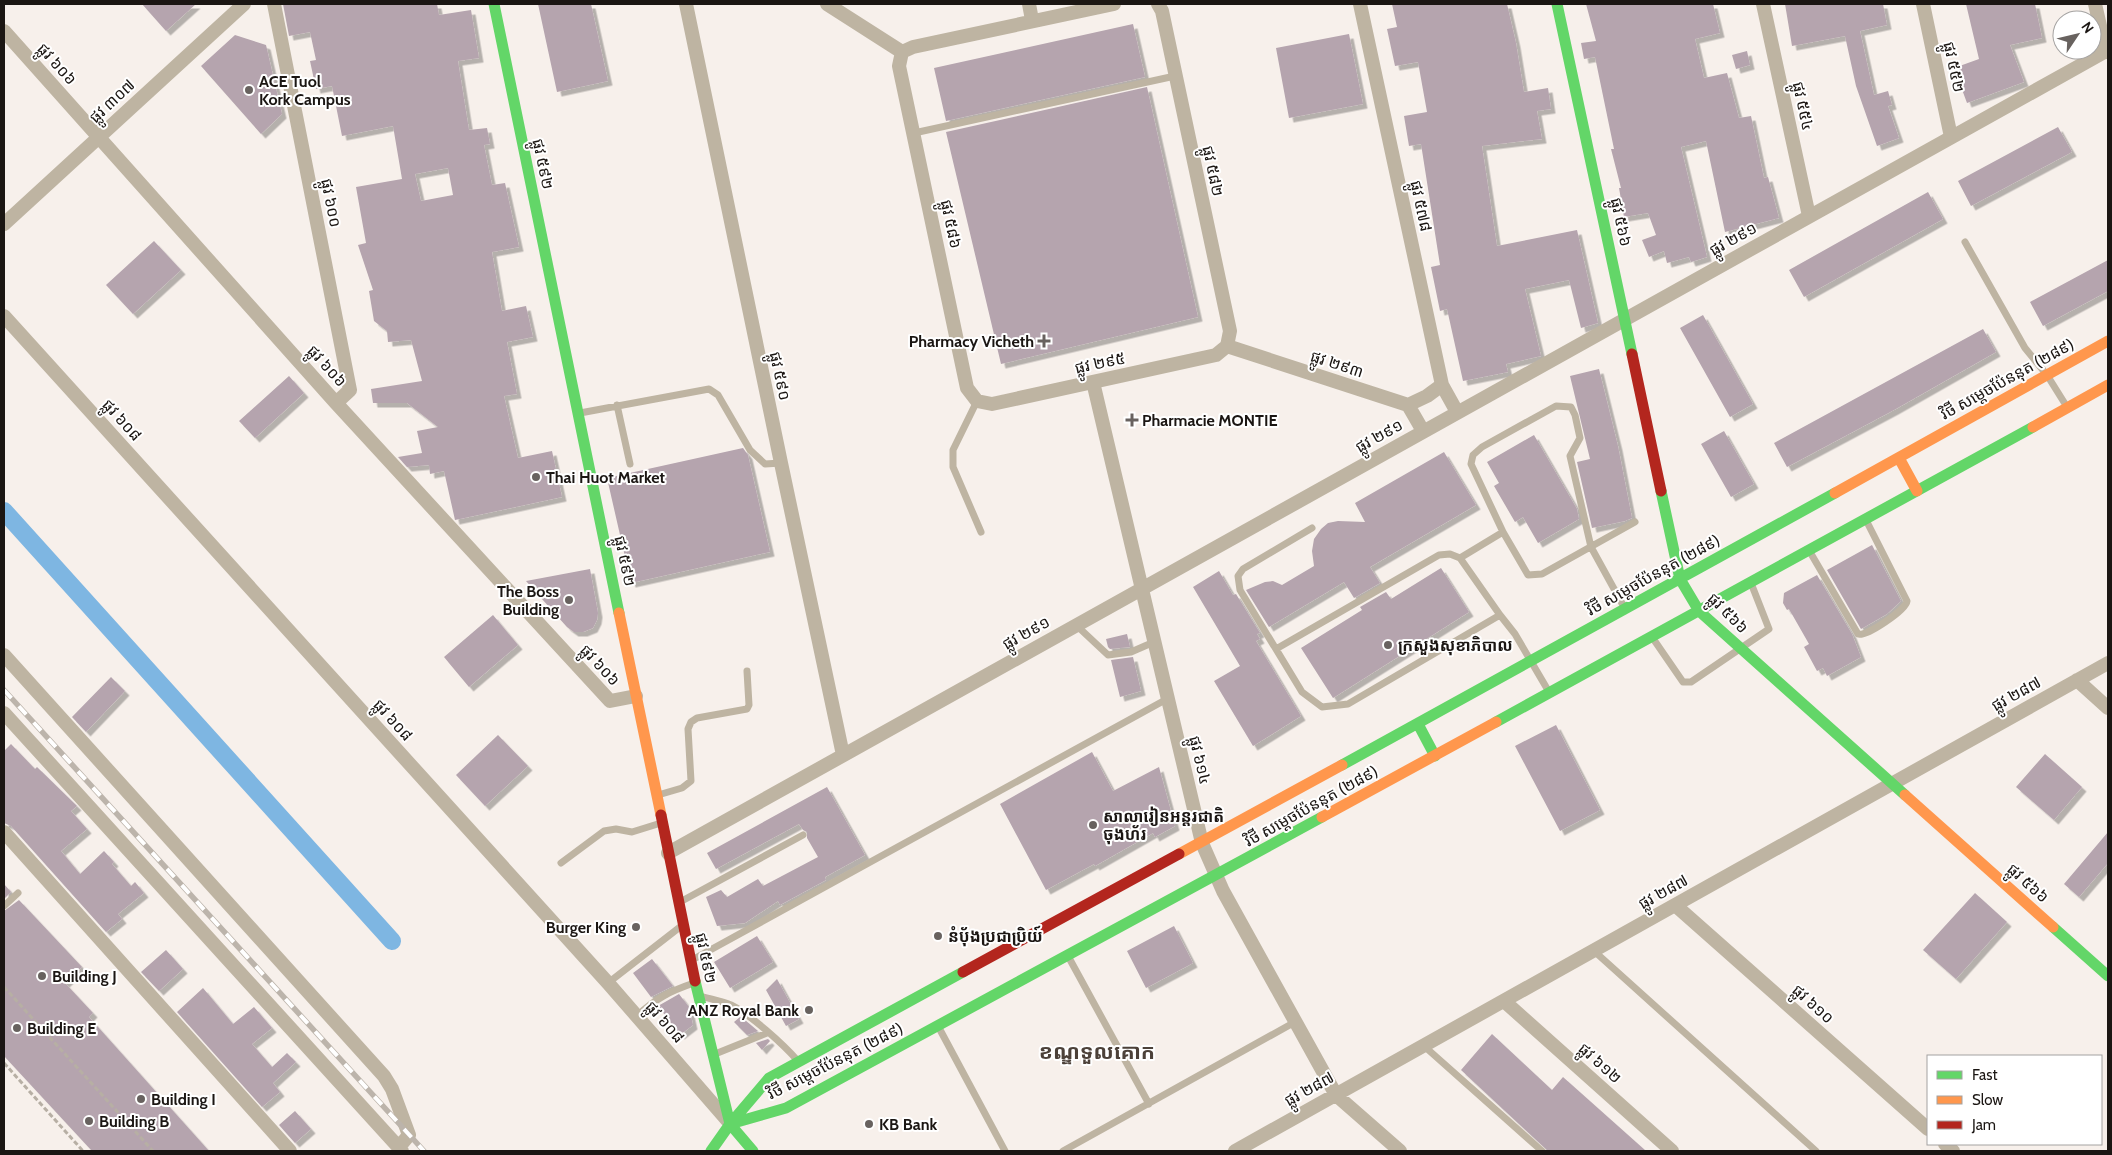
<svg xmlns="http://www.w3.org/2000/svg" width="2112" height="1155" font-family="Cabin,'Noto Sans Khmer',sans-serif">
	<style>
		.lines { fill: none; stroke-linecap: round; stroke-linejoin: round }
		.canal { stroke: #7eb6e2; stroke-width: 18 }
		.building { fill: #b5a4ae; fill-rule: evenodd; filter: url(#shadow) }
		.path { stroke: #b7afa4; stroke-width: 3; stroke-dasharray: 5 2.5; stroke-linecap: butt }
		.lane { stroke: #beb4a2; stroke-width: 7 }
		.street { stroke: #beb4a2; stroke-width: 14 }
		.fast { stroke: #63d668; stroke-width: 11 }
		.slow { stroke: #ff974d; stroke-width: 11 }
		.jam { stroke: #b3261e; stroke-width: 11 }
		.rail-casing { stroke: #bcb4ab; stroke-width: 5.5 }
		.rail { stroke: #fff; stroke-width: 4; stroke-dasharray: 11; stroke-linecap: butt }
		.poi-dot { fill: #68625f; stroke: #fff; stroke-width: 2 }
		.labels { text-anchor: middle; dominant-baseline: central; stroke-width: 4; stroke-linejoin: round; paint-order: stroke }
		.street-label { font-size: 16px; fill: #1b1613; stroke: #fff }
		.poi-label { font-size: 16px; font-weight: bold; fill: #1b1613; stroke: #fff; text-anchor: start }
		.district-label { font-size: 21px; font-weight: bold; fill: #4c4139; stroke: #fff }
	</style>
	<defs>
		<filter id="shadow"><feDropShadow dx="4.5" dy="4.5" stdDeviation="0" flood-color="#0004"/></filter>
	</defs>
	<rect width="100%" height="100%" fill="#f7f0eb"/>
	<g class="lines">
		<path class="canal" d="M4 511 392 941"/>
	</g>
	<path class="building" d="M142 4H196L166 31Z
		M283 4H437L439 15 471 10 479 58 458 61 469 130 487 128 490 144 484 145 492 185 505 183 519 247 492 252 502 311 526 306 533 337 507 342 517 394 504 396 518 458 552 451 562 497 455 520 444 471 430 474 429 465 407 467 398 457 422 453 417 431 438 427 407 403H373L371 389 422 381 411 340 388 342 387 331 374 321 369 291 373 290 358 245 366 243 356 187 402 179 393 126 342 136 332 86 316 89 310 61 316 60 310 32 289 36ZM448 168 453 195 421 201 415 174Z
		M538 4H591L608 81 557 92Z
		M1392 4H1507L1516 43 1524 92 1548 88 1551 109 1537 111 1542 139 1482 146 1497 246 1577 230 1598 323 1581 328 1569 280 1525 289 1541 356 1506 364 1508 372 1463 381 1447 309 1440 311 1431 267 1440 265 1421 144 1409 146 1404 116 1427 112 1418 62 1395 66 1387 29 1397 27Z
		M1586 4H1713L1720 33 1695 39 1704 78 1727 73 1739 118 1751 116 1764 178 1768 177 1779 218 1725 232 1706 141 1681 147 1707 257 1691 262 1689 257 1667 263 1664 251 1649 257 1642 240 1656 235 1648 213 1624 217 1619 188H1621L1611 149H1614L1595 57 1584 59 1581 43 1596 41Z
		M1785 4H1883L1887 25 1860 31 1874 95 1888 91 1892 105 1888 106 1899 138 1877 146 1856 86 1845 36 1792 46Z
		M1966 4H2035L2042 38 2010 45 2024 82 1967 103 1954 68 1979 59Z
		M1133 24 1145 77 946 121 934 68Z
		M1349 34 1363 104 1289 118 1276 48Z
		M235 35 266 45 282 114 261 134 201 66Z
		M1747 51 1750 65 1736 69 1732 55Z
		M1147 87 1198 317 1001 364 946 132Z
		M2058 127 2072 152 1971 206 1958 181Z
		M1928 192 1943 219 1804 297 1789 270Z
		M154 241 181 270 133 314 106 285Z
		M2108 260V291L2043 326 2030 302Z
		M1703 315 1753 404 1730 417 1680 328Z
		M1983 329 1996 352 1894 410 1787 467 1774 443Z
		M1599 369 1618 446 1632 518 1625 521 1592 528 1577 462 1590 459 1570 376Z
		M289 376 304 393 255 438 239 421Z
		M1724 431 1754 484 1731 497 1701 444Z
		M1534 435 1577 509 1579 519 1538 543 1523 517 1515 522 1494 486 1499 483 1487 462Z
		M743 448 748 455 770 552 631 583 607 478Z
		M1444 452 1476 505 1370 567 1380 583 1354 598 1344 582 1269 627 1246 590 1265 582 1273 581 1282 585 1314 566 1312 551 1314 539 1321 529 1328 523 1338 521 1365 522 1355 503Z
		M1872 545 1901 601 1887 614 1861 629 1827 570Z
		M1441 568 1469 612 1333 698 1301 648 1362 610 1360 607 1386 592 1391 599Z
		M590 569 598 613 597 620 593 628 583 632H574L567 627 526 581Z
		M1219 571 1233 595 1236 594 1260 633 1257 634 1260 639 1256 641 1301 716 1253 746 1214 681 1240 666 1193 587Z
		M1817 575 1852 634 1861 657 1827 676 1823 668 1817 671 1804 647 1809 644 1789 609 1787 610 1783 603 1784 593Z
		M493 615 518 645 469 687 444 657Z
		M1127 634 1130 647 1110 649 1108 647 1106 639Z
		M1133 657 1141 691 1120 697 1111 660Z
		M111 677 125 691 86 732 72 717Z
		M1556 725 1600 810 1560 831 1515 746Z
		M498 735 528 766 485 806 456 775Z
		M11 744 35 769 37 767 77 806 71 811 87 829 61 851 80 874 104 851 114 862 112 864 131 886 135 882 144 893 118 914 122 919 106 932 11 826 4 823V751Z
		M1092 752 1113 791 1159 767 1175 826 1155 837 1153 833 1095 866 1094 864 1046 890 1000 804Z
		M2045 754 2082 787 2054 820 2016 787Z
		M827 787 865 855 825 877 826 880 780 905 778 901 745 923 717 926 706 897 721 890 727 897 758 879 763 886 818 857 807 838V832L803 830 799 824 716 869 707 853Z
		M2108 832V863L2079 897 2064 884Z
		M4 884 11 892 4 899Z
		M1975 893 2007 922 1956 979 1923 950Z
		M19 900 82 967 65 983 93 1013 89 1017 209 1151H92L4 1056V911Z
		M1174 926 1193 963 1146 988 1127 951Z
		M757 936 773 962 730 988 714 962Z
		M166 950 183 969 159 991 141 972Z
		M652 959 673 986 651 997 633 973Z
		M777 979 799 1019 786 1026 766 990Z
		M203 988 233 1024 254 1007 272 1028 252 1044 272 1067 287 1053 296 1062 273 1083 280 1092 262 1107 177 1012Z
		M679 994 689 1007 693 1025 680 1035 658 1006Z
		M740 1017 745 1020 758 1031 747 1035 734 1022Z
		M1492 1034 1552 1090 1563 1077 1646 1151H1548L1461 1070Z
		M768 1039 770 1041 762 1050 756 1043Z
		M295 1111 311 1129 295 1143 279 1125Z"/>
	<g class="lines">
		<path class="path" d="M4 987 153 1151
			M4 1063 83 1151"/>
		<path class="lane" d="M914 133 1175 76
			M1965 242 2025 348 2047 375 2067 407
			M977 401 953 450V467L981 532
			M617 405 630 464
			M580 413 709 389 718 395 750 450 765 464 781 463
			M1312 528 1243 569 1238 576 1240 590 1302 692 1322 707 1348 704 1500 615 1515 634 1549 692
			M1503 532 1471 464 1473 455 1482 447 1556 406 1571 407 1575 415 1580 438 1570 456 1591 547 1624 607
			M1810 552 1858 634C1866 637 1906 610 1907 601L1866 520
			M1460 558 1503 532 1528 575 1542 574 1635 522
			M1076 625 1108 655 1131 652 1154 642
			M1652 637 1683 682H1691L1769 629 1751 583
			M1276 649 1439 555 1450 554 1460 558 1500 615
			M658 795 682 788 691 781 688 729 691 722 697 718 747 709 749 705 747 671
			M561 863 604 831 616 829 632 832 661 823
			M680 902 803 835
			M4 906 18 893
			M1594 951 1816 1151
			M1068 956 1149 1104
			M692 960 1167 699
			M608 983 680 927
			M700 996C710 999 721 1001 731 1005 751 1015 783 1044 798 1061
			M637 1016C655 999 670 991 694 983
			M938 1026 1005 1151
			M1424 1046 1542 1151
			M715 1054 767 1033
			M1063 1151 1295 1022"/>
		<path class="street" d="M274 4 350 390 336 403
			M686 4 781 463 843 755
			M827 4 902 52
			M1029 4 1032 20
			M1158 4 1162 11 1230 331 1227 346
			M1360 4 1442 385 1457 412
			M1763 4 1809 216
			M1923 4 1951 137
			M2095 4 2106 52
			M4 31 336 403 610 701 636 696
			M902 52 899 66 967 388 977 401 992 404 1216 355 1227 346
			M902 52 913 47 1114 4
			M4 224 244 4
			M4 316 608 983 727 1120
			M1227 346 1408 405 1423 431
			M1093 382 1202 843 1223 891 1336 1095 1400 1151
			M1408 405 1427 396 1442 385
			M4 655 384 1076 392 1089 409 1135 399 1147
			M2077 680 2108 708
			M4 713 402 1151
			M4 832 290 1151
			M668 853 2108 50
			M1675 905 1928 1129
			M1504 1001 1672 1151
			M1945 1144 1953 1151
			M1235 1151 2108 663"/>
		<path class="fast" d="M494 4 619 613
			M1557 4 1632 354
			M1661 491 1680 579 1699 611 1905 795
			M1496 722 2033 427
			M1418 724 1435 756
			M1342 765 1835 493
			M2053 927 2108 976
			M695 981 730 1124 753 1151
			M730 1124 786 1108 1322 817
			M711 1151 730 1124 769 1078 963 972"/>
		<path class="slow" d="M2033 427 2108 385
			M1899 458 1917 491
			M1835 493 2108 341
			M619 613 661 815
			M1905 795 2053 927
			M1322 817 1496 722
			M1179 854 1342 765"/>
		<path class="jam" d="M1632 354 1661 491
			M661 815 695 981
			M963 972 1179 854"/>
		<defs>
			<path id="rail" d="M4 690 424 1151"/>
		</defs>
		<use href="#rail" class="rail-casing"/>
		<use href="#rail" class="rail"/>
	</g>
	<g class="poi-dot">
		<circle cx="249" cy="90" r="5"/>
		<path d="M1041.5 333.5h5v5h5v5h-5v5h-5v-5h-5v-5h5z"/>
		<path d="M1129.5 412.5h5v5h5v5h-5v5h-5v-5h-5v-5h5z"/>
		<circle cx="536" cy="477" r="5"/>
		<circle cx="569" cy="600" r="5"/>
		<circle cx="1388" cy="645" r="5"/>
		<circle cx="1093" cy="825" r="5"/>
		<circle cx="636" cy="927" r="5"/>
		<circle cx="938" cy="936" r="5"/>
		<circle cx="42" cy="976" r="5"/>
		<circle cx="809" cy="1010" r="5"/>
		<circle cx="17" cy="1028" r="5"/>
		<circle cx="141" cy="1099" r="5"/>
		<circle cx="89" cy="1121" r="5"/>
		<circle cx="869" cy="1124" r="5"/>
	</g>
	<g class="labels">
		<g class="street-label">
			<text transform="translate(57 64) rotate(48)">ផ្លូវ ៦០៦</text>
			<text transform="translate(1954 67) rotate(78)">ផ្លូវ ៥៥២</text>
			<text transform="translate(112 101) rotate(-43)">ផ្លូវ ៣០៧</text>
			<text transform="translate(1803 106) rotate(78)">ផ្លូវ ៥៥៤</text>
			<text transform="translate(543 164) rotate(78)">ផ្លូវ ៥៩២</text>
			<text transform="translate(1213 171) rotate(78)">ផ្លូវ ៥៨២</text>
			<text transform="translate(331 203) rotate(79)">ផ្លូវ ៦០០</text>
			<text transform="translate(1421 206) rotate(78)">ផ្លូវ ៥៧៨</text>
			<text transform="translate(1621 222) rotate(78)">ផ្លូវ ៥៦៦</text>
			<text transform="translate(951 224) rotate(78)">ផ្លូវ ៥៨៦</text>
			<text transform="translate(1733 239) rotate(-29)">ផ្លូវ ២៩១</text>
			<text transform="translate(1100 363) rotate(-12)">ផ្លូវ ២៩៥</text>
			<text transform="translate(1337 364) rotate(18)">ផ្លូវ ២៩៣</text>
			<text transform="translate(327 366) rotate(48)">ផ្លូវ ៦០៦</text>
			<text transform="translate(780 376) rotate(78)">ផ្លូវ ៥៩០</text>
			<text transform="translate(2007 379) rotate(-29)">វិថី សម្តេចប៉ែននុត (២៨៩)</text>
			<text transform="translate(122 420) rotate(48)">ផ្លូវ ៦០៨</text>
			<text transform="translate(1379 436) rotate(-29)">ផ្លូវ ២៩១</text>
			<text transform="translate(625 561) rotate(78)">ផ្លូវ ៥៩២</text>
			<text transform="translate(1653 575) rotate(-29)">វិថី សម្តេចប៉ែននុត (២៨៩)</text>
			<text transform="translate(1728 613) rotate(45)">ផ្លូវ ៥៦៦</text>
			<text transform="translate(1026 633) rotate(-29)">ផ្លូវ ២៩១</text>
			<text transform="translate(600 665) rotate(47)">ផ្លូវ ៦០៦</text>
			<text transform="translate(2016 694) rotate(-29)">ផ្លូវ ២៨៧</text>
			<text transform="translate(393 720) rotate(48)">ផ្លូវ ៦០៨</text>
			<text transform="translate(1200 760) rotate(77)">ផ្លូវ ៦១៤</text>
			<text transform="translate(1311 806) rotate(-29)">វិថី សម្តេចប៉ែននុត (២៨៩)</text>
			<text transform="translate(2028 883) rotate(42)">ផ្លូវ ៥៦៦</text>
			<text transform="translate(1663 892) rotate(-29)">ផ្លូវ ២៨៧</text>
			<text transform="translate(706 958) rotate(78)">ផ្លូវ ៥៩២</text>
			<text transform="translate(1813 1004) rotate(42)">ផ្លូវ ៦១០</text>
			<text transform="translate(665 1022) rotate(49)">ផ្លូវ ៦០៨</text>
			<text transform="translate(835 1061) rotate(-27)">វិថី សម្តេចប៉ែននុត (២៨៩)</text>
			<text transform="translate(1600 1063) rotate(42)">ផ្លូវ ៦១២</text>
			<text transform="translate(1309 1089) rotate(-29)">ផ្លូវ ២៨៧</text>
		</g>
		<g class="poi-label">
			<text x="259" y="81">ACE Tuol<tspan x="259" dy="18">Kork Campus</tspan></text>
			<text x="1034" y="341" text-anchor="end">Pharmacy Vicheth</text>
			<text x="1142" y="420">Pharmacie MONTIE</text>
			<text x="546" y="477">Thai Huot Market</text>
			<text x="559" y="591" text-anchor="end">The Boss<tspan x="559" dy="18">Building</tspan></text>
			<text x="1398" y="645">ក្រសួងសុខាភិបាល</text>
			<text x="1103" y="816">សាលារៀនអន្តរជាតិ<tspan x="1103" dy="18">ចុងហ័រ</tspan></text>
			<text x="626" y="927" text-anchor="end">Burger King</text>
			<text x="948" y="936">នំបុ័ងប្រជាប្រិយ៍</text>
			<text x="52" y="976">Building J</text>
			<text x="799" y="1010" text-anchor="end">ANZ Royal Bank</text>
			<text x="27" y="1028">Building E</text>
			<text x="151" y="1099">Building I</text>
			<text x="99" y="1121">Building B</text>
			<text x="879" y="1124">KB Bank</text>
		</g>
		<g class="district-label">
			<text x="1097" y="1051">ខណ្ឌទួលគោក</text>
		</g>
	</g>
	<rect width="2112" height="1155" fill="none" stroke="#1b1613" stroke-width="10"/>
	<rect x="1927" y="1055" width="175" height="90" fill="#ffffff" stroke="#a4a2a1"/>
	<rect x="1937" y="1071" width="25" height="8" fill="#63d668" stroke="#a4a2a1"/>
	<text x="1972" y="1080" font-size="15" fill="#1b1613">Fast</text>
	<rect x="1937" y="1096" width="25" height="8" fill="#ff974d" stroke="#a4a2a1"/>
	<text x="1972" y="1105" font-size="15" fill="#1b1613">Slow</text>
	<rect x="1937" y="1121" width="25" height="8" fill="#b3261e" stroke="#a4a2a1"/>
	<text x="1972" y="1130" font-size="15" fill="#1b1613">Jam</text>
	<g transform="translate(2077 35) rotate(55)"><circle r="24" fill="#ffffff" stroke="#a4a2a1"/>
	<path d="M0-4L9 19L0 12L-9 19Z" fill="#68625f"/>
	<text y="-8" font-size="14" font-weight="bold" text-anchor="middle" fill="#1b1613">N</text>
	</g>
</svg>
